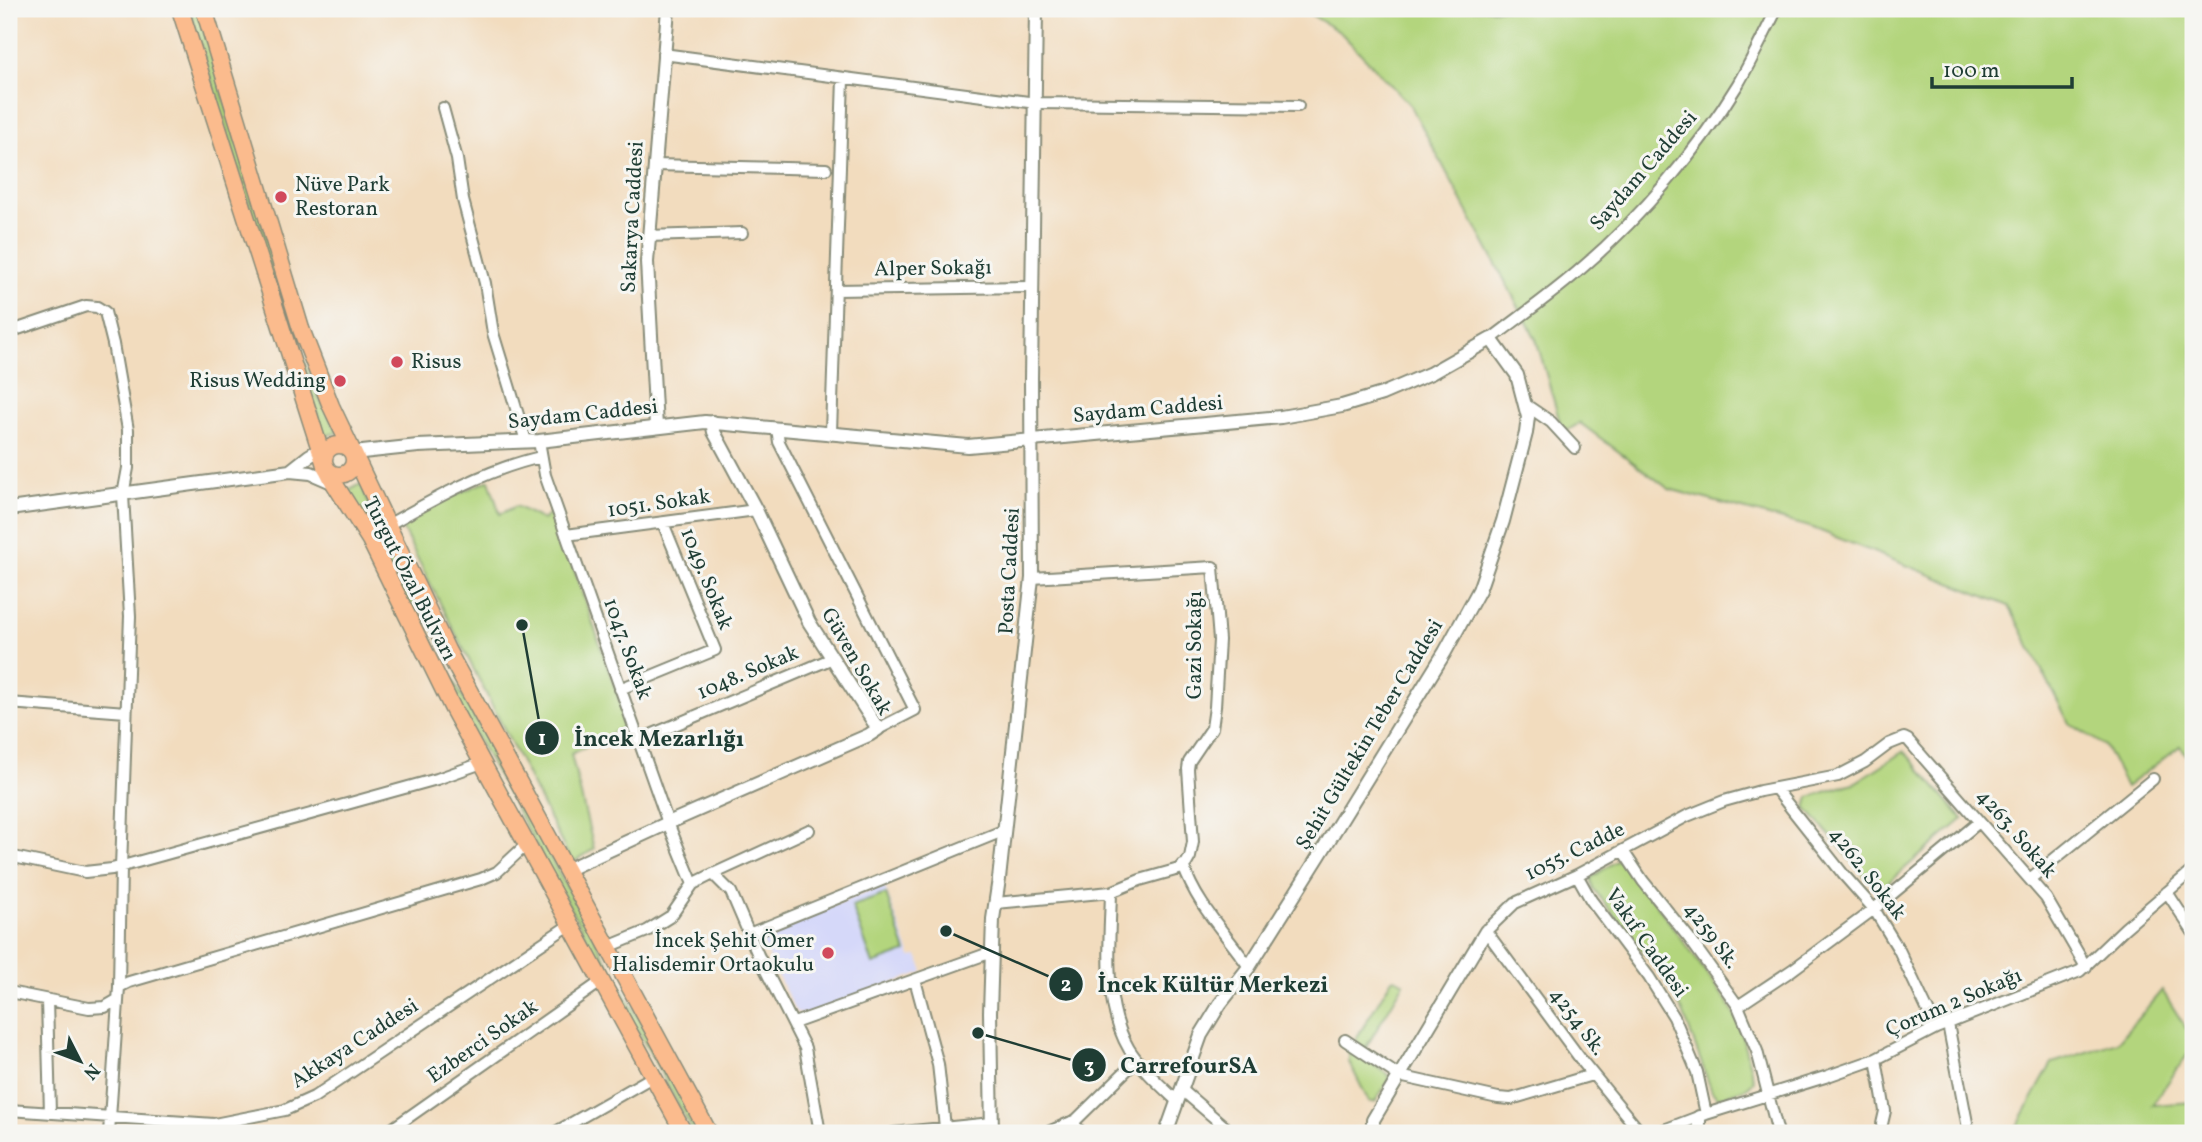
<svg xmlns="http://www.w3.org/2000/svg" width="2202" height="1142" font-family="Vollkorn,serif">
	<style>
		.built { fill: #d5d8f9 }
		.green { fill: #b3d57d; stroke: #698958; stroke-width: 2 }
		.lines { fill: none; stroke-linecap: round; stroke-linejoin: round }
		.minor-casing { stroke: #888c79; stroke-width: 14 }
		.tertiary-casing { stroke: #888c79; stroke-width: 16 }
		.primary-casing { stroke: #888c79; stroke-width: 19 }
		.minor { stroke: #fff; stroke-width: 10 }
		.tertiary { stroke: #fff; stroke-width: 12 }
		.primary { stroke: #fbbb8d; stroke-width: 16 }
		.poi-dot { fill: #d1495b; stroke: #f6f6f2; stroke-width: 2.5 }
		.labels { text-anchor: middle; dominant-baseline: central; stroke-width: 6; stroke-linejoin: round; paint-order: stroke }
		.street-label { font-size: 21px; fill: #1f3d34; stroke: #f6f6f2 }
		.poi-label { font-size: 21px; fill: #1f3d34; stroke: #f6f6f2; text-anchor: start }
		.leader { fill: none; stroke: #1f3d34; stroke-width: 2.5 }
		.callout-dot { fill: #1f3d34; stroke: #f6f6f2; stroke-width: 2.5 }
		.mark-label { font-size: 21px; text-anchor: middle; font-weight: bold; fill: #fff }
		.callout-label { font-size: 23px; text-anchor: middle; font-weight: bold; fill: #1f3d34; stroke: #f6f6f2; stroke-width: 6; stroke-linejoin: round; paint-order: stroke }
	</style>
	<rect width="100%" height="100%" fill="#f6f6f2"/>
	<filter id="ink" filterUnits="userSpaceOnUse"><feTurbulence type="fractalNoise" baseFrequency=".0143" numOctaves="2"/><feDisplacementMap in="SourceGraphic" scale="14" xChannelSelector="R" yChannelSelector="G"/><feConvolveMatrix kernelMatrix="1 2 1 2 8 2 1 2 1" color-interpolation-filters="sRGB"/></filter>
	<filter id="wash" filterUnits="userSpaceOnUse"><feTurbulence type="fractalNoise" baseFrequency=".00686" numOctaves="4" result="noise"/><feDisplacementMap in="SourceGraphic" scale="28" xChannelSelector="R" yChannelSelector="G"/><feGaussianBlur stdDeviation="1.57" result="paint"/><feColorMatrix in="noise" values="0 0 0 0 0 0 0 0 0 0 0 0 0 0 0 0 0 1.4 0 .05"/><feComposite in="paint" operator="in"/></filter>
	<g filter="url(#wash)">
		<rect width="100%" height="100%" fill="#f2dcbe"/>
		<path class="built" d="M884 885 911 957 918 956 923 972 804 1015 796 1012 761 941 764 934Z"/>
		<path class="green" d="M190 9H197L298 342 318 397 338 432 323 437 316 410 291 342Z
			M1302 9H2193V764L2180 746 2126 787 2105 746 2069 723 2009 606 1813 528 1669 489 1580 423 1563 433 1536 339 1411 106 1341 33Z
			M489 480 500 514 516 506 543 520 549 514 556 517 628 725 571 754 594 849 572 863 400 524 450 497Z
			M361 484 385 543 444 663 701 1133H694L453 694 348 491Z
			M1904 751 1963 819 1878 891 1806 808 1809 797 1856 782Z
			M1619 859 1627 864 1728 1003 1738 1022 1754 1081 1748 1087 1718 1098 1712 1092 1683 1012 1664 979 1593 888 1591 878Z
			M886 894 906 952 873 964 852 906Z
			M1395 978 1404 983 1365 1049 1357 1043 1356 1039 1392 979Z
			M2162 990 2193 1039V1047L2152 1105 2193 1102V1133H2009L2015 1130 2052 1063 2118 1042Z
			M1349 1051H1353L1388 1074 1390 1078 1375 1102H1369L1349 1062Z"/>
	</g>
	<g filter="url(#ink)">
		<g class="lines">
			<defs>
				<path id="minor" d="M663 54 1036 103 1298 106
					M443 108 457 159 463 200 485 283 493 333 526 441
					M654 165 826 169
					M648 236 742 233
					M836 290 1032 287
					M9 332 86 306 97 307 105 312 113 344 128 430V468L123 495 130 616 121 867 119 987 109 1133
					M1491 339C1522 315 1554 293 1583 267 1641 217 1698 150 1738 84 1752 60 1764 34 1777 9
					M1526 405 1551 422 1575 448
					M777 428 779 442 915 710 878 729
					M831 432 843 79
					M539 441 545 475 668 823 693 884 671 916 647 931 608 947
					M386 526C434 499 487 469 541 457
					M566 535 756 510
					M1032 578 1213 567 1219 640 1215 707 1212 728 1189 762 1188 769 1193 842 1190 857 1186 864 1179 869 1140 880 1111 892C1110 943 1102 1003 1129 1049 1142 1069 1160 1085 1177 1101
					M620 689 715 650 663 523
					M9 703 126 712
					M639 740 833 658
					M1775 788 1843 874 1874 909 1899 950 1936 1028
					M1623 851 1643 881 1689 938 1738 1006 1757 1051 1778 1133
					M9 856 85 872 112 869 437 779 482 763
					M1183 865C1197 906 1225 932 1249 967
					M713 874 809 830
					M1577 875 1591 900 1649 977 1674 1017 1697 1072 1706 1114
					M2031 878 2153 779
					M693 884 713 874 731 892 758 955 805 1048 820 1133
					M2167 892 2193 932
					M996 903 1111 892
					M749 934 1005 830
					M915 980 938 1064 945 1127
					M119 987 129 982 481 879 497 872 527 844
					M9 992 89 1008 105 1007 117 1000
					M47 1000 50 1113
					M1738 1006 1792 970 1874 909 1979 822
					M794 1023 992 952
					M1948 1024 1969 1133
					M1345 1040 1399 1076 1498 1098 1511 1099 1592 1075
					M1876 1059 1885 1111 1882 1124
					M1182 1090 1232 1133
					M9 1110 214 1124 285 1110 314 1097 571 924
					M386 1133 602 981
					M554 1133 654 1076
					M893 1133 992 1123
					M1046 1133 1076 1120 1137 1060
					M1641 1133 1582 1061 1486 931 1515 903 1577 875 1687 816 1724 801 1760 791 1838 776 1865 762 1889 744 1904 738 1908 740 2046 898 2086 967
					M1656 1133 1706 1114 1825 1077 1876 1059 1936 1028 2080 971 2125 928 2193 870"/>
				<path id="tertiary" d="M656 427 647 262 668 9
					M353 453 418 446 539 441 705 422 968 446 1281 417 1342 406 1382 394 1431 373 1491 339 1517 375 1528 417 1526 433 1503 521 1479 590 1445 652 1319 856 1249 967 1220 1004 1201 1035 1166 1133
					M290 471 309 456 319 450
					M9 509 290 471 311 473 334 483
					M566 870 668 823 869 735 878 729 809 622 756 510 714 432 712 422
					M1072 1123 1080 1133
					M992 1133 990 1012 993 919 999 879 1032 578 1031 379 1036 9
					M1373 1133V1120L1486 931
					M1699 1133V1117"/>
				<path id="primary" d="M180 9 325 465 334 483 370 540 453 709 684 1133
					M204 9 301 329 331 406 447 650 709 1133
					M324 460a15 15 0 1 1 30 0a15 15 0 1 1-30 0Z"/>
			</defs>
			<use href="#minor" class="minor-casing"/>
			<use href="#tertiary" class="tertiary-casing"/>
			<use href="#primary" class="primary-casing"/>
			<use href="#minor" class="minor"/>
			<use href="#tertiary" class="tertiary"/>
			<use href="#primary" class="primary"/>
		</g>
	</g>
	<g class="poi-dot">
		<circle cx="281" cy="197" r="7"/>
		<circle cx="397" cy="362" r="7"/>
		<circle cx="340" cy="381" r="7"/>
		<circle cx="828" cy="953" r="7"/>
	</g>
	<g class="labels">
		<g class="street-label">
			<text transform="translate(1644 171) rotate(-49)">Saydam Caddesi</text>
			<text transform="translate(633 217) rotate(-87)">Sakarya Caddesi</text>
			<text transform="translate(933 269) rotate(-1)">Alper Sokağı</text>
			<text transform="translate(1148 410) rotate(-5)">Saydam Caddesi</text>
			<text transform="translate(583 415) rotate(-6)">Saydam Caddesi</text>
			<text transform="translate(659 504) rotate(-8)">1051. Sokak</text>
			<text transform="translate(1010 571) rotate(-87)">Posta Caddesi</text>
			<text transform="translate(409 579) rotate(63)">Turgut Özal Bulvarı</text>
			<text transform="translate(706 579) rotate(68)">1049. Sokak</text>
			<text transform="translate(1195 645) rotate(-90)">Gazi Sokağı</text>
			<text transform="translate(627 649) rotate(70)">1047. Sokak</text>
			<text transform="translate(856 662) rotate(60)">Güven Sokak</text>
			<text transform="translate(748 673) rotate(-23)">1048. Sokak</text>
			<text transform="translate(1370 735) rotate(-59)">Şehit Gültekin Teber Caddesi</text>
			<text transform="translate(2016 834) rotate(49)">4263. Sokak</text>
			<text transform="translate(1575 852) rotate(-26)">1055. Cadde</text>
			<text transform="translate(1867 874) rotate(52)">4262. Sokak</text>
			<text transform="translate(1711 936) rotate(53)">4259 Sk.</text>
			<text transform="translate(1646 943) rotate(55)">Vakıf Caddesi</text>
			<text transform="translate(1954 1003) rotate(-23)">Çorum 2 Sokağı</text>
			<text transform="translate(1577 1022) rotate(53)">4254 Sk.</text>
			<text transform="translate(483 1042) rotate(-35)">Ezberci Sokak</text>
			<text transform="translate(355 1044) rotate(-33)">Akkaya Caddesi</text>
		</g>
		<g class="poi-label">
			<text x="295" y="185">Nüve Park<tspan x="295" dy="24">Restoran</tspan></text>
			<text x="411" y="362">Risus</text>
			<text x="326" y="381" text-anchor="end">Risus Wedding</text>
			<text x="814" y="941" text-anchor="end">İncek Şehit Ömer<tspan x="814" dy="24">Halisdemir Ortaokulu</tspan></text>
		</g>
	</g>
	<path class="leader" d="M522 625L542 738M946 931L1066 984M978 1033L1089 1065"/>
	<g class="callout-dot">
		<circle cx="522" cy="625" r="7"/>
		<circle cx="946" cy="931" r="7"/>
		<circle cx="978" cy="1033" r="7"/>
		<circle cx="542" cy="738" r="18"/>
		<circle cx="1066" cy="984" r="18"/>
		<circle cx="1089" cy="1065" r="18"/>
	</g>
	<g class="mark-label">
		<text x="542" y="745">1</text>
		<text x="1066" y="991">2</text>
		<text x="1089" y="1073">3</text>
	</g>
	<g class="callout-label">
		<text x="659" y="746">İncek Mezarlığı</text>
		<text x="1213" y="992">İncek Kültür Merkezi</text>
		<text x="1189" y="1073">CarrefourSA</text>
	</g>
	<rect width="2202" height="1142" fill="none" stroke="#f6f6f2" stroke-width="35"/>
	<g transform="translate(80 1061) rotate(132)" stroke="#f6f6f2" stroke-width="5" paint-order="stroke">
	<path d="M0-5L12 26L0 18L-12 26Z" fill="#1f3d34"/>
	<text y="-10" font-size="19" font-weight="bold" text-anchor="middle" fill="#1f3d34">N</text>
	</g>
	<path d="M1932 77v10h140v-10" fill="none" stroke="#1f3d34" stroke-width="3.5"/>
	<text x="1943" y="77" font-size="21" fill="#1f3d34" stroke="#f6f6f2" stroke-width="5" paint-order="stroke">100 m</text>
</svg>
